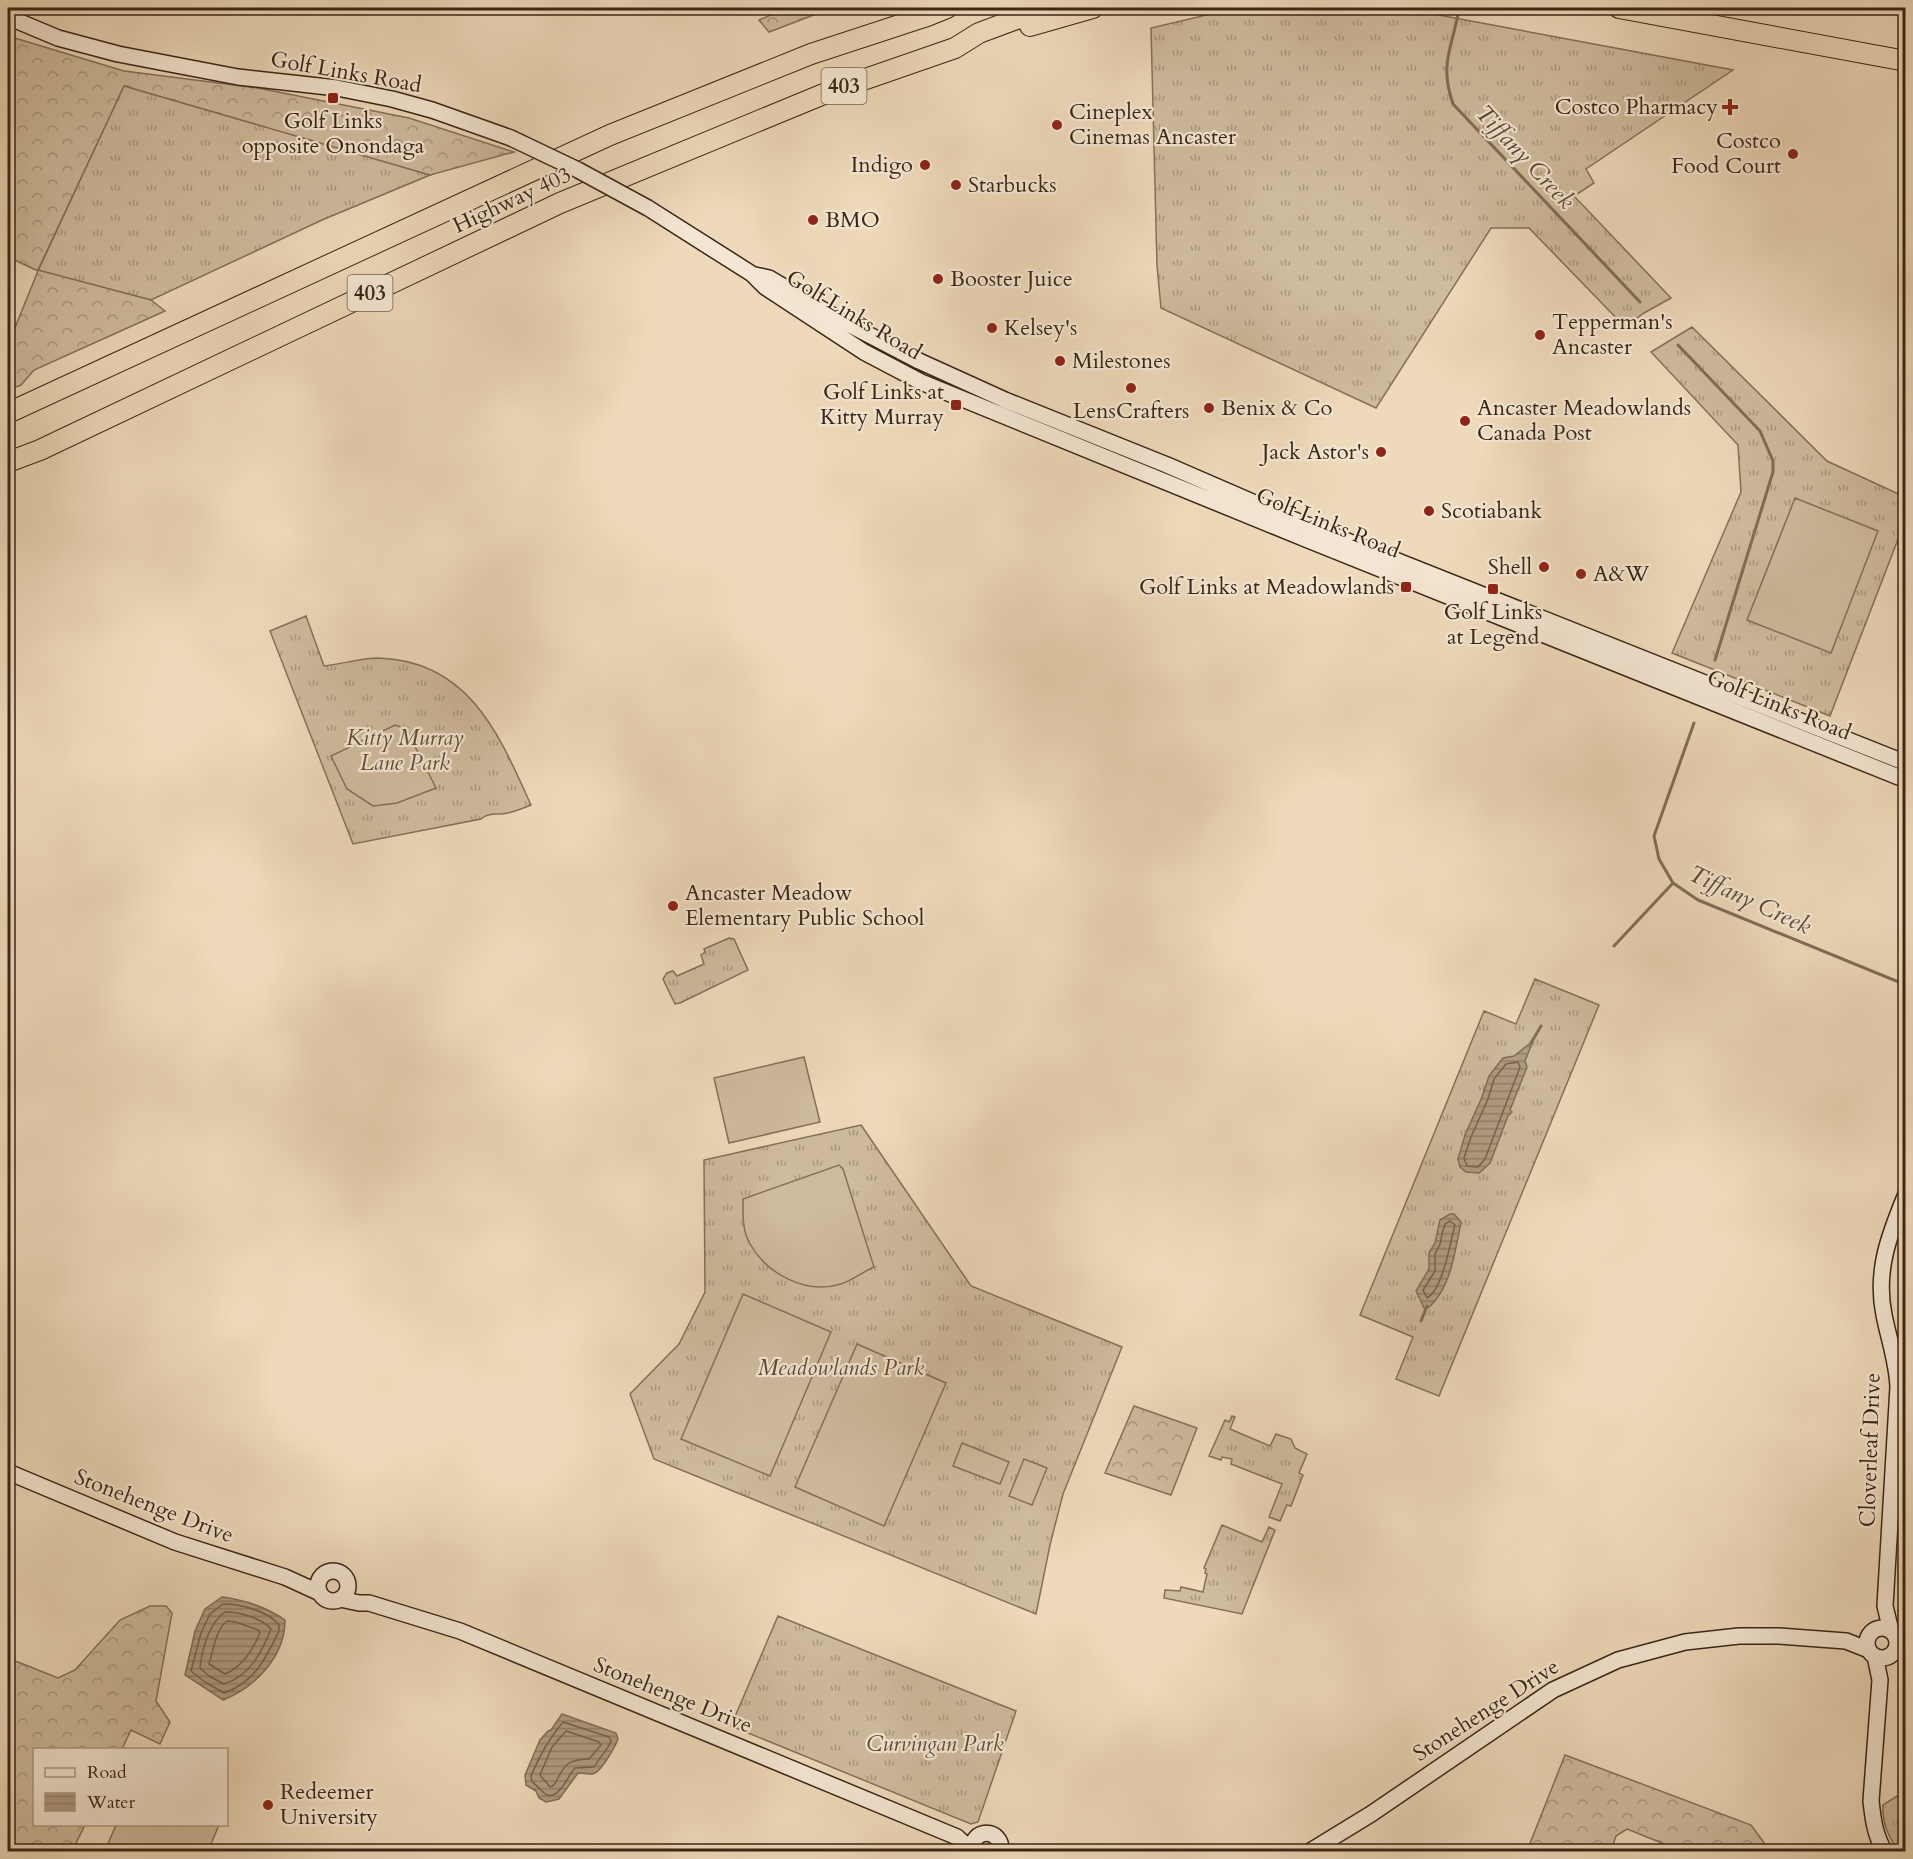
<svg xmlns="http://www.w3.org/2000/svg" width="1913" height="1859" font-family="Cardo,serif">
	<style>
		.grass { fill: url(#grass-tufts); stroke: #84705a; stroke-width: 1.5 }
		.forest { fill: url(#forest-crowns); stroke: #84705a; stroke-width: 1.5 }
		.pitch { fill: #cfbb9e; stroke: #84705a; stroke-width: 1.5 }
		.water { fill: url(#water-rules); stroke: #816d57; stroke-width: 1.5 }
		.lines { fill: none; stroke-linecap: round; stroke-linejoin: round }
		.shore { stroke: #76614c; stroke-width: 1.5 }
		.stream { stroke: #816d57; stroke-width: 3 }
		.secondary-casing { stroke: #3a2616; stroke-width: 18 }
		.highway-casing { stroke: #3a2616; stroke-width: 22 }
		.secondary { stroke: #f4e6d2; stroke-width: 15 }
		.highway { stroke: #eed9ba; stroke-width: 20 }
		.secondary-bridge-casing { stroke: #3a2616; stroke-width: 18; stroke-linecap: butt }
		.secondary-bridge { stroke: #f4e6d2; stroke-width: 15 }
		.poi-dot { fill: #8f2418; stroke: #f4e6d2; stroke-width: 2 }
		.labels { text-anchor: middle; dominant-baseline: central; stroke-width: 4.5; stroke-linejoin: round; paint-order: stroke }
		.shield { fill: #f4e6d2; stroke: #72604e; stroke-width: 1.5 }
		.shield-label { font-size: 21px; font-weight: bold; fill: #3a2616 }
		.street-label { font-size: 22px; fill: #3a2616; stroke: #f4e6d2 }
		.poi-label { font-size: 22px; fill: #3a2616; stroke: #f4e6d2; text-anchor: start }
		.park-label { font-size: 22px; font-style: italic; fill: #5f4b38; stroke: #f4e6d2 }
		.water-label { font-size: 24px; font-style: italic; fill: #5e4936; stroke: #f4e6d2 }
	</style>
	<defs>
		<pattern id="grass-tufts" width="24" height="20" patternUnits="userSpaceOnUse" patternTransform="scale(1.5)"><rect width="24" height="20" fill="#cfbb9e"/><path d="M3 7l-1-3M5 7V3M7 7l1-3M15 17l-1-3M17 17v-4M19 17l1-3" fill="none" stroke="#a99880"/></pattern>
		<pattern id="forest-crowns" width="20" height="18" patternUnits="userSpaceOnUse" patternTransform="scale(1.5)"><rect width="20" height="18" fill="#cfbb9e"/><path d="M2 6a3 3 0 1 1 6 0M12 15a3 3 0 1 1 6 0" fill="none" stroke="#a99880"/></pattern>
		<pattern id="water-rules" width="6" height="5" patternUnits="userSpaceOnUse" patternTransform="scale(1.5)"><rect width="6" height="5" fill="#b19c82"/><path d="M0 2.5h6" fill="none" stroke="#917f69"/></pattern>
	</defs>
	<rect width="100%" height="100%" fill="#eed9ba"/>
	<filter id="stains"><feTurbulence type="fractalNoise" baseFrequency=".00333" numOctaves="4"/><feColorMatrix values="0 0 0 0 .2 0 0 0 0 .09 0 0 0 0 .02 0 0 0 .5 -.17"/></filter>
	<radialGradient id="worn" r=".72"><stop offset=".6" stop-color="#630" stop-opacity="0"/><stop offset="1" stop-color="#630" stop-opacity=".3"/></radialGradient>
	<path class="grass" d="M1236 8H1401L1733 70 1586 169 1594 183 1574 196 1671 298 1644 313 1625 327 1529 228H1491L1376 408 1161 308 1157 265 1151 28Z
		M124 85 430 175 322 220 151 300 38 271Z
		M1692 327 1827 461 1905 497V521L1830 716 1672 653 1741 492 1738 445 1651 352Z
		M306 616 324 666C342 664 361 658 379 658 469 661 499 734 531 805 524 808 516 811 508 813 498 816 490 811 481 819L353 844 270 631Z
		M729 938 734 939 748 970 680 1003 675 1004 663 979 667 973 673 971 677 976 704 964 701 955 705 952 704 949Z
		M1535 979 1599 1005 1439 1396 1396 1379 1413 1337 1360 1315 1484 1011 1516 1024Z
		M861 1125 971 1286 1122 1347 1063 1494 1050 1545 1036 1614 654 1459 630 1394 679 1344 705 1292 704 1160Z
		M1232 1416 1235 1417 1230 1429 1270 1446 1276 1434 1291 1439 1295 1448 1307 1454 1299 1473 1303 1475 1291 1506 1287 1505 1280 1521 1269 1517 1282 1484 1231 1464 1232 1459 1222 1457 1221 1460 1209 1456 1225 1420 1229 1422Z
		M1222 1525 1262 1542 1269 1527 1275 1530 1242 1614 1164 1598 1165 1590 1180 1591 1181 1587 1203 1592 1207 1574 1205 1573 1206 1569 1204 1568Z
		M778 1616 1016 1711 978 1822 971 1824 731 1726Z
		M1905 1791V1851H1899C1888 1837 1882 1823 1883 1805Z"/>
	<path class="forest" d="M787 8H832L769 32 759 20Z
		M8 36 124 71 258 88 409 118 514 152 430 175 124 86 38 270 151 300 165 311 34 370 21 385 8 390V345L38 271 8 257Z
		M1134 1406 1197 1428 1171 1495 1105 1473Z
		M150 1606H166L172 1613 156 1701 170 1722 160 1744 131 1730 122 1749 34 1750V1824L85 1825 72 1851H8V1660L18 1662 58 1678 75 1670 120 1620Z
		M1565 1755 1751 1825 1765 1844V1851H1676L1662 1843 1627 1829 1616 1836 1611 1851H1527Z"/>
	<path class="pitch" d="M1795 498 1878 531 1831 653 1747 620Z
		M395 725 406 729 436 788 397 803 373 806 347 789 331 756Z
		M804 1057 820 1122 729 1143 714 1078Z
		M839 1165 843 1169 874 1267C863 1272 852 1280 841 1284 806 1295 767 1274 750 1244 742 1231 743 1213 743 1199Z
		M743 1294 831 1332 770 1476 681 1439Z
		M857 1344 946 1383 884 1526 795 1487Z
		M962 1443 1009 1462 1000 1484 953 1466Z
		M1024 1459 1047 1468 1032 1505 1009 1496Z
		M116 1825V1824L219 1825 208 1851H105Z"/>
	<path class="water" d="M1533 1041 1525 1061 1527 1067 1510 1110 1512 1112 1508 1116 1490 1163 1479 1173 1466 1172 1460 1167 1458 1159 1465 1135 1482 1097 1489 1076 1503 1058 1514 1056Z
		M1450 1214H1454L1461 1222C1455 1250 1451 1292 1425 1310L1416 1291 1429 1269V1253L1435 1243 1440 1220Z
		M222 1597C246 1600 266 1607 285 1620 285 1657 255 1687 223 1700L185 1675 195 1631 205 1609Z
		M562 1714 616 1733 618 1739C615 1747 601 1772 593 1774 588 1774 582 1773 578 1773L559 1799 546 1802 539 1798 536 1791 526 1785 525 1775 540 1740 548 1731 551 1730Z"/>
	<g class="lines">
		<path class="shore" d="M1518 1062 1520 1067 1485 1159 1478 1167 1467 1166 1464 1158 1471 1137 1488 1099 1494 1079 1506 1064Z
			M1450 1221 1455 1225C1450 1243 1443 1289 1427 1298L1423 1290 1435 1271V1254L1440 1244 1443 1230 1445 1224Z
			M223 1604C241 1604 268 1611 279 1625V1631C266 1658 254 1683 224 1693L205 1682 191 1671 201 1633 210 1614Z
			M225 1612C239 1612 262 1618 271 1629 262 1652 250 1676 224 1684L209 1676 200 1668C202 1649 209 1623 225 1612Z
			M227 1621 236 1622 258 1630 260 1633C252 1651 243 1666 225 1674L209 1664C213 1651 216 1629 227 1621Z
			M563 1722 609 1737 611 1741C607 1751 600 1757 594 1767L575 1768C568 1775 560 1799 547 1795 545 1795 536 1784 532 1782L531 1776C541 1753 548 1741 563 1722Z
			M566 1731 599 1742 601 1745 589 1759C565 1760 565 1765 554 1785L550 1787 540 1775 552 1747Z"/>
		<path class="stream" d="M1459 9C1452 49 1439 63 1453 104L1640 302
			M1678 345 1760 431 1773 461V472L1715 660
			M1694 723 1654 836 1659 859 1673 883 1698 900 1906 985
			M1614 946 1673 883
			M1531 1043 1541 1026
			M1421 1321 1427 1306"/>
		<defs>
			<path id="secondary" d="M8 17 58 38 118 54 238 77 337 88 392 99 432 110 511 138
				M648 208 752 274 765 287 864 352 921 382 1308 540 1906 780
				M755 275 769 278 835 317 919 361 1005 400 1167 465 1287 517 1906 763
				M8 1472 175 1542 285 1577 320 1593
				M318 1586a15 15 0 1 1 30 0a15 15 0 1 1-30 0Z
				M340 1599 359 1603H369L460 1631 957 1837 972 1851
				M1867 1643a15 15 0 1 1 30 0a15 15 0 1 1-30 0Z
				M1891 1631 1885 1606 1898 1387C1897 1362 1889 1340 1884 1315 1875 1271 1889 1235 1906 1194
				M1875 1656 1880 1680 1871 1801C1873 1819 1875 1836 1885 1852
				M972 1852C970 1827 1003 1827 1001 1852
				M1309 1852 1371 1814 1553 1690 1618 1660 1685 1642 1739 1636H1779L1846 1641 1869 1650"/>
			<path id="highway" d="M1619 8 1906 61
				M1030 26 1093 8
				M8 413 610 135 811 54 927 16 947 8
				M8 462 40 450 560 203 831 91 955 48 979 33 1046 8"/>
		</defs>
		<use href="#secondary" class="secondary-casing"/>
		<use href="#highway" class="highway-casing"/>
		<use href="#secondary" class="secondary"/>
		<use href="#highway" class="highway"/>
		<defs>
			<path id="secondary-bridge" d="M511 138 578 170 648 208"/>
		</defs>
		<use href="#secondary-bridge" class="secondary-bridge-casing"/>
		<use href="#secondary-bridge" class="secondary-bridge"/>
	</g>
	<g class="poi-dot">
		<rect x="327" y="92" width="12" height="12" rx="3"/>
		<path d="M1727 98h6v6h6v6h-6v6h-6v-6h-6v-6h6z"/>
		<circle cx="1057" cy="125" r="6"/>
		<circle cx="1793" cy="154" r="6"/>
		<circle cx="925" cy="165" r="6"/>
		<circle cx="956" cy="185" r="6"/>
		<circle cx="813" cy="220" r="6"/>
		<circle cx="938" cy="279" r="6"/>
		<circle cx="992" cy="328" r="6"/>
		<circle cx="1540" cy="335" r="6"/>
		<circle cx="1060" cy="361" r="6"/>
		<circle cx="1131" cy="388" r="6"/>
		<rect x="950" y="399" width="12" height="12" rx="3"/>
		<circle cx="1209" cy="408" r="6"/>
		<circle cx="1465" cy="421" r="6"/>
		<circle cx="1381" cy="452" r="6"/>
		<circle cx="1429" cy="511" r="6"/>
		<circle cx="1544" cy="567" r="6"/>
		<circle cx="1581" cy="574" r="6"/>
		<rect x="1400" y="581" width="12" height="12" rx="3"/>
		<rect x="1487" y="583" width="12" height="12" rx="3"/>
		<circle cx="673" cy="906" r="6"/>
		<circle cx="268" cy="1805" r="6"/>
	</g>
	<g class="labels">
		<g class="shield">
			<rect x="821.5" y="68" width="45" height="36" rx="4.5"/>
			<rect x="347.5" y="275" width="45" height="36" rx="4.5"/>
		</g>
		<g class="shield-label">
			<text x="844" y="86">403</text>
			<text x="370" y="293">403</text>
		</g>
		<g class="street-label">
			<text transform="translate(346 72) rotate(10)">Golf Links Road</text>
			<text transform="translate(512 200) rotate(-25)">Highway 403</text>
			<text transform="translate(854 315) rotate(31)">Golf Links Road</text>
			<text transform="translate(1328 523) rotate(22)">Golf Links Road</text>
			<text transform="translate(1779 705) rotate(22)">Golf Links Road</text>
			<text transform="translate(1870 1450) rotate(-88)">Cloverleaf Drive</text>
			<text transform="translate(154 1506) rotate(21)">Stonehenge Drive</text>
			<text transform="translate(673 1695) rotate(22)">Stonehenge Drive</text>
			<text transform="translate(1486 1710) rotate(-33)">Stonehenge Drive</text>
		</g>
		<g class="poi-label">
			<text x="1718" y="107" text-anchor="end">Costco Pharmacy</text>
			<text x="1069" y="112">Cineplex<tspan x="1069" dy="25">Cinemas Ancaster</tspan></text>
			<text x="333" y="121" text-anchor="middle">Golf Links<tspan x="333" dy="25">opposite Onondaga</tspan></text>
			<text x="1781" y="141" text-anchor="end">Costco<tspan x="1781" dy="25">Food Court</tspan></text>
			<text x="913" y="165" text-anchor="end">Indigo</text>
			<text x="968" y="185">Starbucks</text>
			<text x="825" y="220">BMO</text>
			<text x="950" y="279">Booster Juice</text>
			<text x="1552" y="322">Tepperman's<tspan x="1552" dy="25">Ancaster</tspan></text>
			<text x="1004" y="328">Kelsey's</text>
			<text x="1072" y="361">Milestones</text>
			<text x="944" y="392" text-anchor="end">Golf Links at<tspan x="944" dy="25">Kitty Murray</tspan></text>
			<text x="1221" y="408">Benix &amp; Co</text>
			<text x="1477" y="408">Ancaster Meadowlands<tspan x="1477" dy="25">Canada Post</tspan></text>
			<text x="1131" y="411" text-anchor="middle">LensCrafters</text>
			<text x="1369" y="452" text-anchor="end">Jack Astor's</text>
			<text x="1441" y="511">Scotiabank</text>
			<text x="1532" y="567" text-anchor="end">Shell</text>
			<text x="1593" y="574">A&amp;W</text>
			<text x="1394" y="587" text-anchor="end">Golf Links at Meadowlands</text>
			<text x="1493" y="612" text-anchor="middle">Golf Links<tspan x="1493" dy="25">at Legend</tspan></text>
			<text x="685" y="893">Ancaster Meadow<tspan x="685" dy="25">Elementary Public School</tspan></text>
			<text x="280" y="1792">Redeemer<tspan x="280" dy="25">University</tspan></text>
		</g>
		<g class="park-label">
			<text x="405" y="738">Kitty Murray<tspan x="405" dy="25">Lane Park</tspan></text>
			<text x="841" y="1368">Meadowlands Park</text>
			<text x="935" y="1744">Curvingan Park</text>
		</g>
		<g class="water-label">
			<text transform="translate(1525 157) rotate(47)">Tiffany Creek</text>
			<text transform="translate(1750 900) rotate(25)">Tiffany Creek</text>
		</g>
	</g>
	<rect width="1913" height="1859" fill="none" stroke="#eed9ba" stroke-width="30"/>
	<rect x="9" y="9" width="1895" height="1841" fill="none" stroke="#3a2616" stroke-width="3"/>
	<rect x="15" y="15" width="1883" height="1829" fill="none" stroke="#3a2616" stroke-width="1.5"/>
	<rect x="33" y="1748" width="195" height="78" fill="#f4e6d2" stroke="#aa9987" stroke-width="1.5"/>
	<rect x="45" y="1768" width="30" height="9" fill="#f4e6d2" stroke="#aa9987" stroke-width="1.5"/>
	<text x="87" y="1778" font-size="18" fill="#3a2616">Road</text>
	<rect x="45" y="1793" width="30" height="18" fill="url(#water-rules)" stroke="#aa9987" stroke-width="1.5"/>
	<text x="87" y="1808" font-size="18" fill="#3a2616">Water</text>
	<rect width="100%" height="100%" filter="url(#stains)"/>
	<rect width="100%" height="100%" fill="url(#worn)"/>
</svg>
